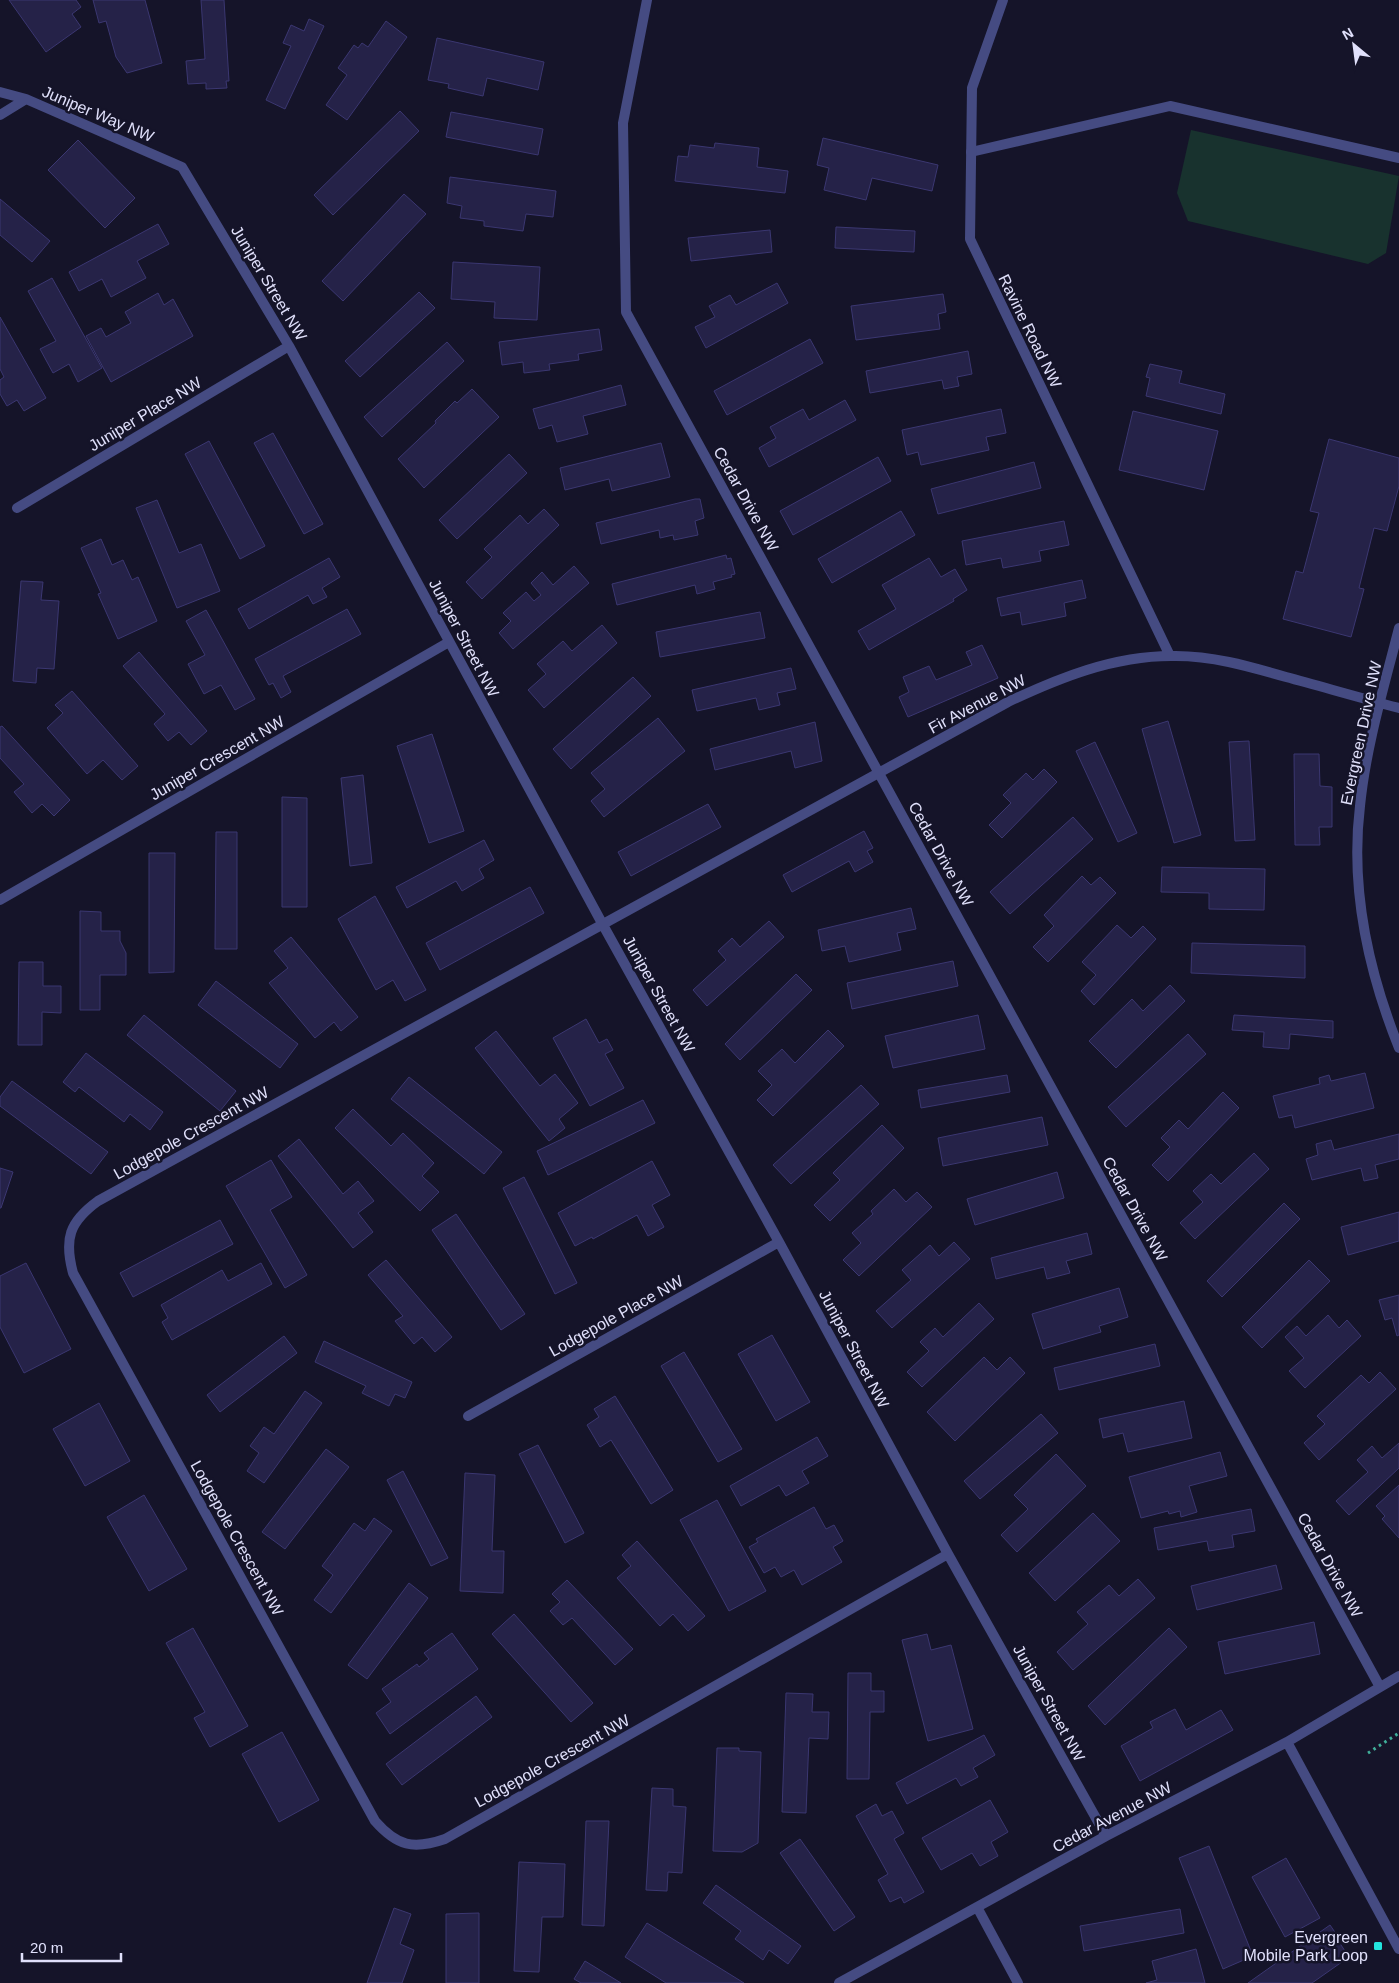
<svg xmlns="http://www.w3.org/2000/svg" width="1399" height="1983" font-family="Helvetica,sans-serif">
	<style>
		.green { fill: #18322e }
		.building { fill: #252248; stroke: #3b3771 }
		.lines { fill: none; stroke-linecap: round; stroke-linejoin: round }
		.path { stroke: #40af9a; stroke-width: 3; stroke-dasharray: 2.5 4; stroke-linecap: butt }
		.service { stroke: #454b82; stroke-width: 10 }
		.minor { stroke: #454b82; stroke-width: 10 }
		.poi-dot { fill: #23e4de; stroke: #151429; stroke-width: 2 }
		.labels { text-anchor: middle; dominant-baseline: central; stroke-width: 5; stroke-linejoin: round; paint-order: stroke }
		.street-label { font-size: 16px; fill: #e0e0fb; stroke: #151429 }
		.poi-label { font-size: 16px; fill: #e0e0fb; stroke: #151429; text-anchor: end }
	</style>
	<rect width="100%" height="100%" fill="#151429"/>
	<path class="green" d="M1191 130 1399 176 1386 253 1368 264 1188 221 1177 193Z"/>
	<path class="building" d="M9 0H76L81 7 72 14 81 27 46 52Z
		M93 0H145L162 63 127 73 116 57 106 21 99 23Z
		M201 0H224L229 81H226L227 88 206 89V83L188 84 186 61 205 59Z
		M309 19 324 26 285 109 266 100 291 46 283 43 291 25 304 31Z
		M386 21 407 37 347 120 326 105 347 75 338 68 354 45 358 48 362 43 368 47Z
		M437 38 544 62 538 90 487 78 483 96 448 88 449 84 428 80Z
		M400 111 419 131 333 215 314 195Z
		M451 112 543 129 538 155 446 137Z
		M823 138 938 165 932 191 872 178 866 200 824 190 829 168 817 165Z
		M78 140 135 198 105 228 48 170Z
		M715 143 759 148 757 167 788 171 785 193 675 181 678 156 688 157 690 145 714 148Z
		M450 177 556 191 553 217 526 214 523 231 484 226V221L460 218 462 206 447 203Z
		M404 194 426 214 343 301 322 281Z
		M0 199 50 241 32 262 0 235Z
		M158 224 169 244 137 261 146 278 111 297 102 279 79 291 69 272Z
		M836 227 915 231 914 252 835 248Z
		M770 230 772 252 691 261 688 238Z
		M453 262 540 267 537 320 494 318 495 302 451 299Z
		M52 278 102 368 78 382 69 364 53 373 40 349 56 341 28 291Z
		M777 283 788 303 706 348 695 327 715 317 709 306 730 295 736 305Z
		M419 292 435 308 360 377 345 361Z
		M158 293 164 305 173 299 193 336 111 382 86 336 101 328 106 337 131 323 125 312Z
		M943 294 946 312 938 314 940 329 856 340 851 306Z
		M0 317 46 398 24 411 17 400 7 406 0 394V380L4 377 0 369Z
		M599 329 602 350 578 354 579 360 549 364 550 370 524 373 523 362 502 365 499 342Z
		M810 339 823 363 727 415 714 391Z
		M447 342 464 361 382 437 364 417Z
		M968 351 972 374 957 377 959 386 944 389 942 380 870 393 866 371Z
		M1150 364 1182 371 1179 383 1225 394 1221 414 1146 396 1150 378 1146 377Z
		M621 385 626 405 583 416 588 434 557 442 552 425 539 429 533 409Z
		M472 389 499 417 424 488 398 459 436 423 435 421 455 401 457 403Z
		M845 400 856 420 769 467 759 448 776 438 770 427 803 409 809 420Z
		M1001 409 1006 433 986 437 989 450 921 465 918 452 907 455 902 430Z
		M1133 411 1218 431 1204 490 1119 470Z
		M273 433 323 524 304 534 254 443Z
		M1329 439 1399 458V486L1387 531 1374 528 1359 588 1364 589 1351 637 1283 619 1296 571 1303 573 1319 513 1310 511Z
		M209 441 265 546 240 559 185 454Z
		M661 443 670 477 612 491 609 479 565 490 560 468Z
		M509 454 527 473 457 539 439 520Z
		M878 457 891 481 793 535 780 511Z
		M1034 462 1041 488 938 514 931 489Z
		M695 499H700L704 518 695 521 698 535 674 540 673 535 660 538 659 530 601 544 596 523Z
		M157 500 179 553 201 544 220 591 177 608 136 508Z
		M544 509 559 525 482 599 466 582 492 557 484 549 520 515 528 524Z
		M901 511 915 535 832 583 818 559Z
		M1064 521 1069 545 1039 551 1041 561 1003 568 1001 558 966 565 962 541Z
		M101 539 112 565 123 560 132 580 138 577 157 621 118 639 98 594 101 593 81 548Z
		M726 555 727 559 731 558 735 574 731 575 732 577 713 582 715 589 697 594 695 585 617 605 612 584Z
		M329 558 340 577 322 588 327 597 313 604 308 595 249 629 238 609Z
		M929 558 941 577 955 569 967 590 953 599 954 601 869 650 858 631 896 609 882 585Z
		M574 566 589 583 513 649 499 633 511 621 503 613 526 592 534 601 541 595 531 583 542 572 553 585Z
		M1082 580 1086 598 1064 603 1066 616 1022 625 1020 612 1001 616 997 598Z
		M21 581 43 582 41 600 59 601 54 669 37 668 36 683 13 681Z
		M347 609 361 634 283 676 291 692 281 698 273 683 269 685 255 659Z
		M206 610 255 699 235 710 221 685 204 694 188 664 205 655 186 621Z
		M760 612 765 638 660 657 656 632Z
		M602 625 617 643 544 708 528 690 546 674 537 664 563 641 572 651Z
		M982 645 998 678 908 717 899 697 909 692 903 677 929 666 936 680 972 665 966 652Z
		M139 652 207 731 191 745 179 732 168 741 154 724 165 714 123 666Z
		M791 668 796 689 777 693 780 705 759 710 756 698 697 711 692 690Z
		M633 677 651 696 571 769 553 749Z
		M72 691 138 766 122 780 103 760 87 774 47 728 63 713 55 705Z
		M658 718 685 751 604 817 591 801 605 789 591 773Z
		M1168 721 1201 835 1174 843 1142 729Z
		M815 722 822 761 795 768 791 751 715 770 710 749Z
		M2 726 70 800 54 816 42 804 32 813 14 792 24 784 0 758V727Z
		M432 734 464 831 429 843 397 746Z
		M1249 741 1255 840 1235 841 1229 742Z
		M1095 742 1137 833 1118 842 1076 751Z
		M1294 754H1319L1320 786 1332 787V827H1319L1320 845H1295Z
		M1044 769 1057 782 1002 838 989 825 1011 803 1003 795 1026 773 1033 780Z
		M363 775 372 863 350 866 341 778Z
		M282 797 307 798V907H282Z
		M708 804 721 827 631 876 618 852Z
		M1073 817 1093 839 1010 914 990 892Z
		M864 831 873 848 867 851 873 862 855 872 849 861 792 892 783 875Z
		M216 832H237V949H215Z
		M484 840 494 860 479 869 484 878 462 891 456 881 407 908 396 887Z
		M149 853H175L174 972 149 973Z
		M1162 867 1265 869 1264 910 1209 909V893L1161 892Z
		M1082 876 1091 885 1100 877 1116 893 1048 962 1033 947 1054 926 1044 915Z
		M530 887 544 913 440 970 426 943Z
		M375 896 426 990 405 1001 393 980 376 990 338 919Z
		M911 908 916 929 897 933 901 950 849 962 845 946 822 951 818 930Z
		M80 911 101 912V931H120V941L126 953V975H100V1010H80Z
		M769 921 784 937 707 1006 693 990 726 960 718 951 732 938 740 947Z
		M1117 925 1131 938 1143 926 1156 939 1094 1005 1081 991 1096 975 1082 962Z
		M291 937 358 1017 341 1031 334 1022 315 1038 269 983 288 968 274 951Z
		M1192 943 1305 946V978L1191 973Z
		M953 961 958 986 852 1009 847 983Z
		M19 962H43V986H61V1013L42 1012V1045H18Z
		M796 974 812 990 740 1060 725 1044Z
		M216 981 298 1044 280 1068 198 1005Z
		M1170 985 1185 1001 1116 1068 1089 1041 1132 999 1143 1011Z
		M144 1015 236 1091 220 1111 127 1035Z
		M978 1015 985 1049 893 1068 885 1036Z
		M1234 1015 1333 1021V1038L1290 1034 1289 1049 1263 1047 1264 1032 1232 1030Z
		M586 1019 599 1043 607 1039 613 1050 605 1054 624 1088 590 1106 553 1038Z
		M828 1030 844 1046 773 1116 757 1100 772 1085 758 1071 782 1049 795 1063Z
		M496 1031 540 1086 555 1074 578 1103 559 1119 565 1128 549 1141 475 1048Z
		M1188 1034 1206 1054 1126 1127 1108 1107Z
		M86 1053 163 1112 150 1130 130 1114 124 1122 79 1087 75 1092 63 1082Z
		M1365 1073 1374 1108 1295 1128 1292 1115 1279 1118 1273 1096 1320 1084 1319 1078 1329 1075 1331 1081Z
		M1007 1075 1010 1092 921 1108 918 1090Z
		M409 1077 502 1152 484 1174 391 1099Z
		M12 1081 108 1152 91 1174 0 1106V1097Z
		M861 1085 879 1104 791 1184 773 1165Z
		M1223 1092 1239 1108 1168 1181 1152 1165 1170 1147 1161 1138 1179 1120 1188 1129Z
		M643 1100 655 1123 548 1175 537 1151Z
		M353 1109 391 1146 403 1133 434 1163 422 1176 439 1192 420 1211 335 1128Z
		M1042 1117 1048 1145 943 1166 938 1138Z
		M882 1125 904 1148 830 1221 814 1205 840 1180 833 1173Z
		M1399 1134V1159L1375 1165 1378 1178 1364 1181 1361 1168 1312 1180 1306 1159 1318 1155 1316 1144 1331 1140 1334 1150Z
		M299 1139 343 1194 358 1181 374 1201 358 1213 373 1232 353 1248 278 1156Z
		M1254 1153 1269 1169 1195 1239 1180 1223 1203 1202 1193 1191 1211 1174 1221 1184Z
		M271 1160 292 1197 270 1210 307 1275 285 1288 226 1186Z
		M652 1161 670 1195 652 1205 664 1227 648 1236 637 1215 593 1239 592 1237 575 1246 558 1213Z
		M0 1168 13 1172 1 1208H0Z
		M1057 1172 1064 1198 975 1225 967 1199Z
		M524 1177 577 1283 555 1294 503 1188Z
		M894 1189 906 1202 917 1192 932 1207 859 1276 843 1260 861 1243 852 1233 873 1214 871 1211Z
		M1284 1203 1300 1219 1222 1297 1207 1281Z
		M1399 1212V1241L1348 1255 1341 1227Z
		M456 1214 525 1314 501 1330 432 1230Z
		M220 1220 233 1244 133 1297 120 1273Z
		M1087 1233 1092 1254 1066 1261 1070 1273 1047 1279 1044 1267 996 1279 991 1258Z
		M954 1242 970 1259 892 1328 876 1311 911 1280 902 1270 930 1245 939 1256Z
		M386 1260 452 1337 435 1352 422 1337 414 1344 395 1321 403 1316 368 1275Z
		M1309 1260 1330 1281 1262 1348 1242 1327Z
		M26 1263 71 1349 24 1373 0 1327V1276Z
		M261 1263 272 1284 172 1340 162 1322 168 1318 161 1305 222 1270 228 1281Z
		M1119 1288 1128 1317 1099 1326 1101 1332 1043 1349 1032 1314Z
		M1399 1295V1335L1397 1336 1392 1318 1385 1320 1379 1300Z
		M979 1303 994 1319 922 1387 907 1372 929 1351 920 1342 935 1328 943 1337Z
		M1328 1315 1339 1328 1347 1320 1361 1336 1305 1388 1289 1371 1304 1358 1285 1337 1297 1326 1306 1336Z
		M772 1335 810 1402 776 1421 738 1354Z
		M284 1336 297 1353 220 1412 207 1395Z
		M324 1341 412 1382 405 1398 395 1394 389 1406 362 1393 366 1386 315 1362Z
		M1155 1344 1160 1366 1059 1390 1054 1368Z
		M684 1352 742 1449 718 1462 661 1366Z
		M984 1357 997 1370 1010 1357 1025 1373 955 1441 927 1412Z
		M1380 1372 1396 1389 1319 1460 1304 1443 1325 1424 1317 1416 1361 1375 1369 1383Z
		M305 1391 322 1403 264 1483 247 1471 259 1453 250 1446 264 1427 274 1434Z
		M615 1396 673 1490 651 1504 611 1440 600 1447 587 1425 599 1417 594 1409Z
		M1184 1401 1192 1438 1128 1452 1123 1433 1103 1438 1099 1419Z
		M99 1403 130 1461 85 1486 53 1429Z
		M1041 1414 1058 1433 980 1499 964 1481Z
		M817 1437 828 1456 802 1471 809 1483 786 1496 779 1485 741 1506 730 1486Z
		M1399 1443V1468L1349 1515 1336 1501 1368 1472 1357 1460 1372 1446 1382 1458Z
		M538 1445 584 1533 565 1543 519 1454Z
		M326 1449 349 1467 285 1549 262 1532Z
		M1220 1452 1227 1476 1189 1486 1197 1512 1181 1517 1180 1511 1169 1514 1168 1511 1141 1518 1129 1477Z
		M1056 1454 1086 1486 1017 1552 1001 1535 1028 1509 1014 1495Z
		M403 1471 448 1558 431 1566 387 1480Z
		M465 1473 495 1475 492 1551H504L503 1593 460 1591Z
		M1399 1485V1538L1382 1519 1385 1516 1376 1506Z
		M144 1495 187 1569 149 1591 107 1517Z
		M717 1500 766 1591 729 1611 680 1520Z
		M814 1507 826 1529 834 1525 843 1541 833 1547 842 1562 802 1585 794 1570 781 1577 775 1567 764 1573 749 1547 758 1542 756 1539Z
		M1251 1509 1255 1531 1232 1535 1234 1547 1209 1551 1207 1541 1158 1550 1154 1528Z
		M1093 1513 1120 1541 1055 1601 1029 1573Z
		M374 1518 392 1531 331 1613 314 1600 333 1575 322 1566 354 1523 365 1531Z
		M637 1541 705 1616 688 1631 673 1614 660 1626 617 1578 631 1566 622 1555Z
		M1276 1565 1282 1589 1197 1610 1191 1586Z
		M1138 1579 1155 1598 1073 1670 1057 1652 1088 1624 1077 1612 1109 1585 1119 1596Z
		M567 1580 633 1649 615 1665 572 1618 563 1625 550 1611 560 1602 552 1594Z
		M409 1583 428 1598 367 1679 348 1665Z
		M514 1614 593 1703 571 1722 492 1634Z
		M1314 1622 1320 1654 1225 1674 1218 1642Z
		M193 1628 248 1726 210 1747 194 1718 205 1712 166 1643Z
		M1169 1628 1187 1647 1105 1725 1088 1706Z
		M452 1633 478 1669 390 1734 376 1713 391 1702 382 1689 417 1664 419 1667 429 1659 424 1653Z
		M927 1634 931 1650 951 1645 973 1729 928 1741 902 1640Z
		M848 1673H871V1691H884V1712H870L869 1779H847Z
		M786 1693 813 1694 812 1712H829L828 1739 809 1738 806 1813 782 1812Z
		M476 1696 492 1717 402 1785 386 1764Z
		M1175 1709 1186 1730 1221 1710 1233 1730 1140 1781 1121 1746 1153 1728 1150 1722Z
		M282 1732 319 1800 279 1822 242 1754Z
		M984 1735 995 1755 973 1768 978 1777 961 1786 956 1778 907 1804 896 1783Z
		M717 1748H739V1751L761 1752 758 1843 742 1852 713 1851Z
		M652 1788 673 1789V1806L686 1807 682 1873 668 1872 667 1891 646 1890Z
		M990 1800 1008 1832 991 1842 998 1856 980 1866 972 1853 941 1870 922 1838Z
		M876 1804 882 1816 892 1811 904 1833 894 1839 924 1892 904 1903 901 1897 890 1902 878 1880 888 1874 856 1816Z
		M586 1821H609L604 1926 582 1925Z
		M800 1839 855 1917 834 1931 780 1853Z
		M1209 1846 1253 1956 1223 1969 1179 1858Z
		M1286 1858 1320 1918 1285 1937 1252 1877Z
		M519 1862 565 1864 563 1917H542L539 1972 514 1971Z
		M716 1885 801 1946 788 1964 769 1950 763 1960 735 1939 741 1931 703 1903Z
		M394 1908 411 1914 400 1944 414 1950 402 1983H367Z
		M1180 1909 1184 1933 1084 1951 1080 1926Z
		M479 1913V1983H446V1914Z
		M647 1923 744 1983H666L625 1957Z
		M1330 1925 1341 1941 1339 1942 1349 1957 1312 1983H1248Z
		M1196 1949 1205 1983H1146L1157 1980 1152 1961Z
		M585 1961 621 1983H581L574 1979Z"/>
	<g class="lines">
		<path class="path" d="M1368 1753 1399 1733"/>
		<path class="service" d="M971 152 1170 106 1399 158"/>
		<path class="minor" d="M647 0 623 123 626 312 1380 1687
			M1003 0 972 88 970 239 1170 656
			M0 92 26 99 182 167 289 346 603 925 779 1242 948 1554 1106 1836
			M0 115 26 99
			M17 508 289 346
			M1399 628C1384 687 1366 746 1360 806 1350 888 1369 973 1399 1048
			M0 900 449 642
			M468 1416 779 1242
			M948 1554 445 1839C413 1850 397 1846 375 1821L73 1273C64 1239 69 1222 98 1201L1008 702C1059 678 1113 656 1171 656 1210 655 1248 666 1286 677 1323 687 1361 698 1399 708
			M1287 1742 1399 1949
			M977 1907 1018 1983
			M839 1983 1106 1836 1287 1742 1399 1676"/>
	</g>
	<rect class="poi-dot" x="1373" y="1941" width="10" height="10" rx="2.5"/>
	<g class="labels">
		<g class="street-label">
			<text transform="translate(98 114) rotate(23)">Juniper Way NW</text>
			<text transform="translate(269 283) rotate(59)">Juniper Street NW</text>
			<text transform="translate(1030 331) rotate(64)">Ravine Road NW</text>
			<text transform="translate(145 414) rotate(-31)">Juniper Place NW</text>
			<text transform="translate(746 499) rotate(61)">Cedar Drive NW</text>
			<text transform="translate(464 638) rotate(62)">Juniper Street NW</text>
			<text transform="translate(977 704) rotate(-28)">Fir Avenue NW</text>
			<text transform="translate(1361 733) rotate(-78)">Evergreen Drive NW</text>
			<text transform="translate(217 758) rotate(-30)">Juniper Crescent NW</text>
			<text transform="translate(941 854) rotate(61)">Cedar Drive NW</text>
			<text transform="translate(659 994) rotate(61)">Juniper Street NW</text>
			<text transform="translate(191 1133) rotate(-29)">Lodgepole Crescent NW</text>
			<text transform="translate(1135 1209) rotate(61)">Cedar Drive NW</text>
			<text transform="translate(616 1316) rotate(-29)">Lodgepole Place NW</text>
			<text transform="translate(854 1349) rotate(62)">Juniper Street NW</text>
			<text transform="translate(237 1538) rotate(61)">Lodgepole Crescent NW</text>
			<text transform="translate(1330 1565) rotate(61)">Cedar Drive NW</text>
			<text transform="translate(1049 1703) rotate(61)">Juniper Street NW</text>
			<text transform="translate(552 1761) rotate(-29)">Lodgepole Crescent NW</text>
			<text transform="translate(1112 1817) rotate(-28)">Cedar Avenue NW</text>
		</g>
		<g class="poi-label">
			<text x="1368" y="1937">Evergreen<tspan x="1368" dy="18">Mobile Park Loop</tspan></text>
		</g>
	</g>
	<g transform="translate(1354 45) rotate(331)" stroke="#151429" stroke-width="4" paint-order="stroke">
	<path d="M0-4L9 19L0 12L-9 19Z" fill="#e0e0fb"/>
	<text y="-8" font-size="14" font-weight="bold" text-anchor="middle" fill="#e0e0fb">N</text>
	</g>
	<path d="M22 1953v8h99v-8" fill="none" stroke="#e0e0fb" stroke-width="2.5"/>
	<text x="30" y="1953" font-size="15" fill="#e0e0fb" stroke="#151429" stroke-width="4" paint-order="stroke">20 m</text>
</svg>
